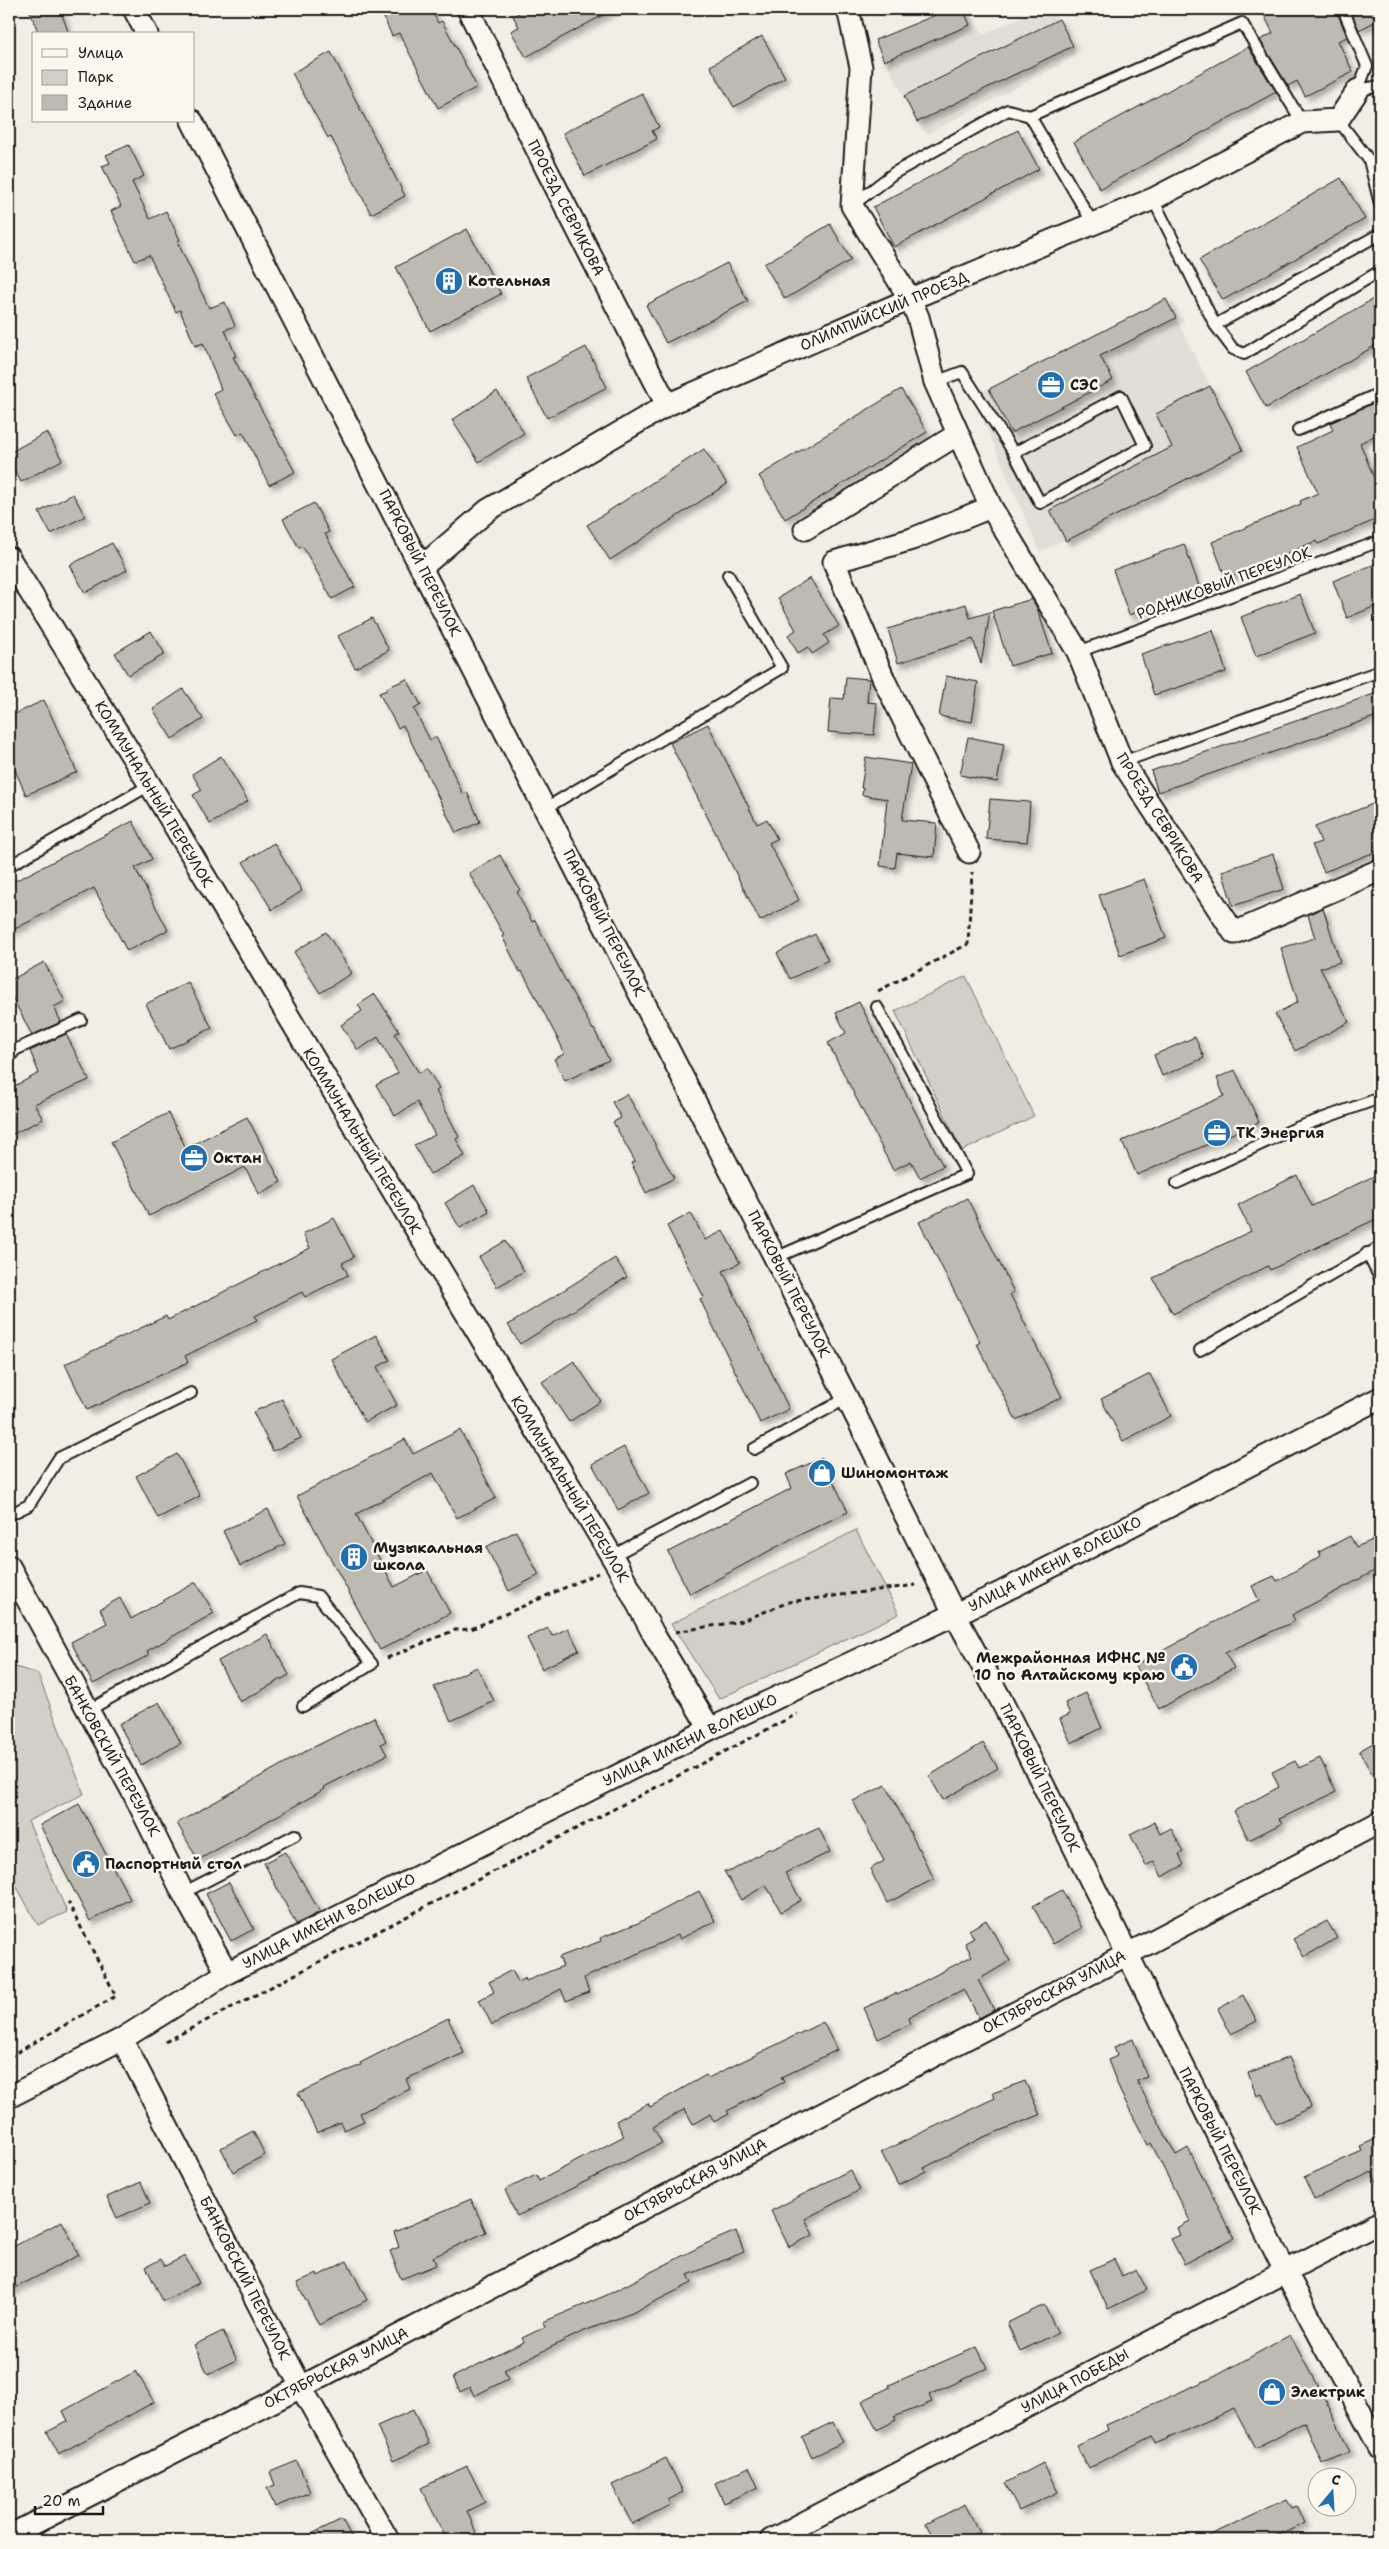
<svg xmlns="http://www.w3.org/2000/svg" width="1389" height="2549" font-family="'Shantell Sans',sans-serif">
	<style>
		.built { fill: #e2ded5 }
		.green { fill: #d2cfc6; stroke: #777671 }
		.building { fill: #bdbab1; stroke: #1c1c1c; filter: url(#shadow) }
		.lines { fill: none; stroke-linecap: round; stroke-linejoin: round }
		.service-casing { stroke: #1c1c1c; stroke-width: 14 }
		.minor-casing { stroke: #1c1c1c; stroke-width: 25 }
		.path { stroke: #1c1c1c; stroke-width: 3; stroke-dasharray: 5 4; stroke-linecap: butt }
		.service { stroke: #fbf7ec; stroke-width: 10 }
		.minor { stroke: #fbf7ec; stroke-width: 21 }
		.labels { text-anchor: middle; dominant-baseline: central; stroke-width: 5; stroke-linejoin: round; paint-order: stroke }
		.street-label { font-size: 15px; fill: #1c1c1c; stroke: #fbf7ec }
		.poi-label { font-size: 15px; font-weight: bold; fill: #1c1c1c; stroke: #fbf7ec; text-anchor: start }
	</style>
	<defs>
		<filter id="shadow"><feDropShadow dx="4.5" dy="4.5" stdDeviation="2.5" flood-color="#0004"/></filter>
	</defs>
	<rect width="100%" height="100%" fill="#f2eee4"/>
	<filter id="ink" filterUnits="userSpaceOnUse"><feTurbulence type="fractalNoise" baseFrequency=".02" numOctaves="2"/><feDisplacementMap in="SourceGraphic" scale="10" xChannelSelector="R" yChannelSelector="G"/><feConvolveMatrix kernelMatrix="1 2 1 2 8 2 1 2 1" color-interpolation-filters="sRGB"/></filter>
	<g filter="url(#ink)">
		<path class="built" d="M950 9H969L983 35 1037 9H1052L1073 46 1075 57 927 134 917 122 875 40Z
			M1166 299 1243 450 1040 552 973 397Z"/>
		<path class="green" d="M966 976 1034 1116 962 1151 895 1011Z
			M856 1530 899 1614 719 1699 671 1624Z
			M9 1665 38 1674 84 1794 28 1821 67 1912 38 1925 9 1873Z"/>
		<path class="building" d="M29 9H60L69 34H39Z
			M380 9H431L438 23 442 21 477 87 438 108 399 33 392 36Z
			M526 9H614L526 57 511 31 519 27 513 16Z
			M950 9H963L970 25 884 61 875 40Z
			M1261 9H1336L1347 37 1338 41 1353 72 1305 96 1297 81 1288 86 1260 40 1273 33Z
			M1350 9H1380V19L1359 30Z
			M1059 19 1073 46 917 122 904 96Z
			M762 36 785 77 734 107 710 66Z
			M1248 47 1276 92 1100 189 1074 142Z
			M331 52 405 196 371 214 331 137 328 138 292 73Z
			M642 93 659 127 652 131 657 139 585 176 563 133Z
			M1018 130 1039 169 894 247 873 207Z
			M129 145 144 176 132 182 150 219 166 211 180 240 177 241 209 308 225 302 235 326 225 330 236 356 233 357 295 472 269 485 243 432 237 435 213 393 221 389 203 343 195 346 180 310 176 312 149 255 135 261 111 211 121 206 102 166 110 163 106 155Z
			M1341 178 1365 219 1223 300 1199 260Z
			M830 224 851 260 785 299 764 264Z
			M467 229 501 294 430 331 396 267Z
			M727 263 748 301 666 343 646 305Z
			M1380 295V343L1266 408 1246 372Z
			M1166 299 1176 318 1100 356 1113 380 1011 433 989 389Z
			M586 347 607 387 547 418 526 378Z
			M1210 386 1243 450 1066 541 1050 510 1172 447 1156 414Z
			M901 389 927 432 785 519 759 476Z
			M497 391 524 433 479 462 452 420Z
			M1380 400V433L1360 443 1380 493V518L1318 544 1316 541 1226 579 1212 542 1301 504 1300 501 1318 493 1297 447 1333 430 1330 423Z
			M47 432 62 460 21 482 9 460V453Z
			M704 449 727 484 610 560 587 525Z
			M73 494 85 516 51 534 39 512Z
			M314 503 329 532 325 534 355 587 332 599 303 547 299 548 283 519Z
			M112 543 127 570 85 593 70 565Z
			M1184 544 1200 589 1129 615 1113 570Z
			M1380 562V604L1347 618 1333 581Z
			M810 578 839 626 824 635 829 643 812 654 808 647 798 653 788 635 796 630 778 598Z
			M1300 594 1315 633 1256 656 1241 617Z
			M1032 599 1037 608 1052 653 1010 666 992 611Z
			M966 604 970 618 990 612 981 664 973 639 898 663 888 629Z
			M372 618 389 650 355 668 338 636Z
			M1213 630 1226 672 1154 695 1141 654Z
			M151 631 165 654 128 675 115 653Z
			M946 676 978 682 972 722 939 716Z
			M846 677 869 679 867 702 877 703 874 735 828 732 831 698 844 699Z
			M407 679 421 705 414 709 430 740 436 737 463 794 467 792 480 822 456 833 403 725 398 728 379 693 387 690 386 688Z
			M183 689 203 719 172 739 153 709Z
			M1380 692V715L1158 792 1151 771Z
			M44 700 77 772 26 795 9 756V717Z
			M708 724 757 824 767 819 777 839 769 843 799 900 760 921 670 743Z
			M968 737 1004 744 997 782 960 775Z
			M221 756 248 801 210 824 193 795 202 790 192 774Z
			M866 757 911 764 902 820 937 823 934 857 897 853 895 868 880 866 887 799 862 795 863 788H861Z
			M990 799 1030 802 1027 842 986 839Z
			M1380 801V850L1324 872 1312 845 1321 842 1315 827Z
			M133 821 152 859 135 868 168 930 127 951 94 888 9 932V884Z
			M274 843 302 891 272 910 243 862Z
			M1273 854 1284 889 1233 906 1222 871Z
			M500 855 520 890 517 892 532 922 535 920 564 978 593 1030 594 1029 609 1060 565 1081 554 1059 564 1054 561 1045 522 971 520 972 502 936 504 935 469 873Z
			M1144 879 1166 938 1120 955 1099 895Z
			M1323 908 1340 962 1320 968 1349 1022 1295 1051 1275 1014 1298 1002 1281 948 1315 938 1308 915Z
			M326 932 352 973 320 993 294 952Z
			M815 934 828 960 790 979 777 953Z
			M44 962 65 1001 54 1007 61 1022 32 1035 9 991V981Z
			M188 982 212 1028 169 1049 146 1004Z
			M375 994 399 1031 395 1034 419 1073 427 1068 439 1089 436 1091 459 1137 456 1139 465 1156 430 1174 414 1145 435 1135 417 1102 395 1116 376 1085 398 1073 378 1037 358 1050 341 1025 362 1011 358 1005Z
			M859 1002 943 1166 920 1178 911 1161 893 1170 828 1043 846 1033 836 1013Z
			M66 1034 89 1080 34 1104 43 1119 9 1136V1089L39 1073 30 1051Z
			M1195 1037 1204 1058 1162 1076 1154 1055Z
			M1235 1070 1259 1122 1137 1175 1122 1141 1224 1096 1217 1078Z
			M627 1094 674 1178 646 1193 631 1163 635 1161 613 1122 621 1118 612 1102Z
			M168 1113 186 1148 247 1117 281 1182 259 1194 245 1167 149 1216 111 1142Z
			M1380 1173V1217L1270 1270 1268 1266 1173 1314 1153 1278 1251 1231 1238 1205 1297 1175 1312 1206Z
			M474 1185 489 1211 460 1228 445 1203Z
			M967 1198 1014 1292 1010 1294 1062 1397 1016 1420 977 1344 980 1342 919 1222Z
			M691 1213 705 1240 723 1231 740 1263 723 1271 789 1409 760 1423 700 1299 704 1297 667 1226Z
			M334 1218 354 1257 342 1263 348 1275 305 1297 302 1292 255 1316 257 1320 185 1356 188 1362 87 1410 65 1364 166 1316 168 1320 310 1248 303 1234Z
			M505 1241 524 1271 497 1287 479 1257Z
			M615 1258 627 1277 520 1344 508 1325Z
			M376 1335 390 1360 377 1367 397 1405 365 1422 331 1359Z
			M574 1361 601 1401 569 1422 542 1382Z
			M1150 1374 1171 1416 1123 1441 1101 1399Z
			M282 1399 301 1438 273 1451 253 1412Z
			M460 1430 496 1498 457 1518 433 1473 356 1514 394 1587 427 1570 450 1613 380 1650 297 1496 405 1439 413 1454Z
			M624 1447 649 1493 618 1510 592 1464Z
			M177 1454 200 1496 158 1518 136 1476Z
			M822 1458 848 1512 793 1538 690 1594 668 1552 792 1488 786 1474Z
			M268 1509 285 1544 240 1566 223 1531Z
			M516 1531 539 1575 509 1591 486 1547Z
			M1350 1536 1356 1547 1380 1537V1568L1292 1615 1295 1621 1225 1653 1234 1668 1159 1709 1135 1666 1220 1619 1259 1601 1252 1586 1274 1576 1277 1581 1321 1556 1319 1552Z
			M196 1582 214 1613 147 1651 149 1655 93 1684 71 1642 107 1623 100 1609 120 1598 131 1619Z
			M548 1628 552 1636 568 1628 579 1650 542 1669 527 1638Z
			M267 1634 289 1675 240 1702 218 1661Z
			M477 1667 494 1701 451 1721 434 1687Z
			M1086 1693 1102 1728 1071 1743 1060 1719 1070 1714 1065 1703Z
			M159 1702 181 1743 141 1765 119 1724Z
			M374 1717 386 1741 381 1744 387 1755 324 1787 325 1789 198 1860 177 1823 308 1750Z
			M1380 1739V1788L1359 1751Z
			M983 1743 998 1768 943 1800 929 1776Z
			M1320 1758 1336 1792 1279 1819 1282 1823 1249 1840 1234 1811 1279 1787 1272 1772 1295 1761 1299 1768Z
			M886 1785 934 1879 887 1903 870 1869 884 1861 853 1801Z
			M79 1804 130 1899 90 1921 40 1825Z
			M1154 1822 1160 1834 1171 1828 1183 1852 1179 1854 1184 1865 1162 1877 1154 1861 1146 1866 1130 1834Z
			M819 1828 830 1852 785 1873 801 1900 781 1912 766 1885 741 1900 724 1871H731L770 1848 771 1850Z
			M285 1852 320 1912 296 1924 264 1863Z
			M229 1882 254 1929 231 1941 206 1894Z
			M1062 1890 1082 1928 1053 1944 1033 1906Z
			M699 1891 715 1921 680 1939 678 1935 584 1978 589 1992 566 2001 561 1989 492 2025 479 2000 494 1992 489 1982 512 1970 518 1982 525 1978 526 1981 563 1966 559 1957 601 1941 600 1938 638 1923Z
			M986 1920 1010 1961 978 1980 994 2010 979 2018 964 1989 908 2018 910 2024 878 2039 864 2008 896 1993 897 1995 972 1956 965 1943 974 1938 969 1930Z
			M1327 1921 1337 1938 1304 1957 1293 1939Z
			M1243 1995 1257 2021 1231 2034 1218 2009Z
			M448 2018 464 2053 406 2079 410 2089 360 2113 364 2121 344 2130 340 2122 317 2133 298 2093 361 2065 360 2063Z
			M823 2022 837 2050 781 2077 784 2082 727 2111 729 2114 714 2122 710 2114 693 2124 685 2109 653 2127 662 2143 517 2216 505 2190 536 2175 539 2181 624 2136 616 2121 648 2103 650 2107 706 2075 708 2078Z
			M1133 2039 1147 2077 1137 2081 1176 2155 1188 2148 1234 2238 1184 2264 1171 2239 1180 2235 1177 2228 1190 2221 1151 2143 1148 2145 1120 2091 1108 2060 1117 2056 1114 2047Z
			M1289 2057 1311 2107 1276 2124 1262 2094 1257 2096 1248 2073Z
			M1025 2081 1040 2115 981 2138 924 2168 926 2171 898 2185 881 2152 995 2098 993 2093Z
			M253 2131 265 2155 233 2172 221 2148Z
			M1380 2137V2190L1372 2172 1314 2199 1304 2177 1362 2151 1360 2146Z
			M850 2170 860 2190 805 2219 813 2235 789 2247 771 2211Z
			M141 2182 150 2203 117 2218 107 2197Z
			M471 2199 486 2232 433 2257 436 2265 401 2279 390 2251 399 2247 394 2232Z
			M62 2221 79 2255 9 2291V2249Z
			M736 2231 744 2252 688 2275 692 2283 632 2313 584 2331 504 2370 508 2379 474 2396 470 2387 460 2392 453 2377 524 2342 522 2338 545 2327 543 2322 607 2295 705 2244Z
			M185 2256 199 2283 163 2301 146 2267 161 2259 165 2266Z
			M1114 2259 1122 2276 1136 2269 1147 2290 1108 2309 1090 2270Z
			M347 2261 367 2300 319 2325 297 2283 317 2273 318 2276Z
			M1044 2305 1058 2333 1020 2351 1007 2323Z
			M223 2331 237 2360 208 2374 194 2345Z
			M1290 2335 1336 2421 1350 2452 1322 2463 1305 2422 1255 2448 1234 2409 1155 2444 1152 2436 1088 2468 1077 2446 1108 2430 1106 2425 1216 2376Z
			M977 2347 987 2368 929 2395 932 2402 894 2417 896 2420 877 2430 862 2401 890 2387 889 2385Z
			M136 2371 154 2402 59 2454 47 2432 68 2421 63 2411Z
			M413 2410 429 2444 393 2461 377 2426Z
			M833 2422 843 2442 812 2457 802 2437Z
			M666 2458 683 2492 668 2500 670 2505 632 2524 612 2485Z
			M297 2461 310 2492 275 2507 267 2488 275 2485 270 2472Z
			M1043 2463 1058 2492 1019 2511 1005 2483Z
			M467 2466 485 2502 467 2511 479 2540H447L421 2488Z
			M749 2467 758 2487 724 2503 715 2483Z
			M1287 2499 1292 2507 1297 2505 1305 2523 1269 2540H1200Z
			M965 2504 979 2532 962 2540H935L926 2524Z
			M342 2519 353 2540H299Z"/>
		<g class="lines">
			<defs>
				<path id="service" d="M1343 9 1367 66 1358 90
					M1358 90 1380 86
					M1338 120 1369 160 1380 204
					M1153 199 1215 325 1380 234
					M854 204 894 173 1008 110 1030 116
					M1092 222 1030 116 1242 23 1302 122
					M1215 325 1233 349 1244 354 1380 271
					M935 382 962 372 1014 453 1121 396 1145 446 1040 503 1014 453
					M1298 430 1380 393
					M1078 652 1380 541
					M1122 762 1380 671
					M546 808 782 668 728 575
					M9 866 150 785
					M9 1058 15 1050 81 1020
					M1177 1183 1296 1128 1380 1098
					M1367 1253 1380 1278
					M775 1258 967 1174 877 1007
					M1200 1350 1380 1247
					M754 1449 847 1398
					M9 1515 29 1505 59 1458 191 1393
					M612 1556 750 1483
					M87 1711 299 1593 318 1596 372 1664 303 1706
					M183 1893 295 1835"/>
				<path id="minor" d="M134 9 147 34
					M468 9 546 168 667 405
					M848 9 861 67 852 206 910 299 918 317 935 382 991 507 1078 652 1122 762 1234 933 1380 870
					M192 121 847 1398 954 1613 1001 1700 1285 2271 1380 2448
					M805 529 958 434
					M9 558 150 785 617 1565 654 1635 710 1729
					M422 567 488 510 667 405 910 299 1153 199 1302 122 1338 120 1358 90
					M969 852 885 682 834 562 912 539 991 507
					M9 1566 134 1794 183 1893 227 1973
					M122 2039 301 2387 388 2540
					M9 2097 122 2039 227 1973 710 1729 998 1594 1380 1398
					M9 2536 301 2387 1380 1822
					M771 2540 1380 2222"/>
			</defs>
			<use href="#service" class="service-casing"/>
			<use href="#minor" class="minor-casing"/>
			<path class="path" d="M878 991 968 944 972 872
				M675 1632 742 1621 789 1602 916 1585
				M387 1658 455 1630 471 1629 598 1573
				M165 2042 797 1714
				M9 2057 116 1996 68 1902
				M9 2065H13"/>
			<use href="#service" class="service"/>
			<use href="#minor" class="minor"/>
		</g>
	</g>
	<defs>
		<symbol id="building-disc" viewBox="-11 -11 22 22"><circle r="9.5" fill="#1f6fb2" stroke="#fbf7ec"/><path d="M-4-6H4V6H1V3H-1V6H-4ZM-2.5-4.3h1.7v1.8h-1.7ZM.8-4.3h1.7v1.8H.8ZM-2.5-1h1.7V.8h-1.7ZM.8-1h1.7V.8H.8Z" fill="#fff"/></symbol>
		<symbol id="office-disc" viewBox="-11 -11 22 22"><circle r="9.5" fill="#1f6fb2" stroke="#fbf7ec"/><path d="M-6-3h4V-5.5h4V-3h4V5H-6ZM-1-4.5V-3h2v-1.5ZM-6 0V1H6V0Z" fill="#fff"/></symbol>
		<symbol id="shop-disc" viewBox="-11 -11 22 22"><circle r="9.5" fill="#1f6fb2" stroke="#fbf7ec"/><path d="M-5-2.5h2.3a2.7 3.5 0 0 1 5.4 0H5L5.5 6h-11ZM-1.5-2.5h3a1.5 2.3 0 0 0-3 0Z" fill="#fff"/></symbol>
		<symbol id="civic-disc" viewBox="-11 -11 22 22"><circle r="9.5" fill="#1f6fb2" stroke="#fbf7ec"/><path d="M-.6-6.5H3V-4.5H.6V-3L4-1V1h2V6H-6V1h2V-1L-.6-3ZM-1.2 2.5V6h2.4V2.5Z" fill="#fff"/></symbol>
	</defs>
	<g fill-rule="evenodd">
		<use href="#building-disc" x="433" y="265" width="32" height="32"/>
		<use href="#office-disc" x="1035" y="369" width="32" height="32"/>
		<use href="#office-disc" x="1201" y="1117" width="32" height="32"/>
		<use href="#office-disc" x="178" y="1142" width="32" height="32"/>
		<use href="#shop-disc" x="806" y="1457" width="32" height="32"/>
		<use href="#building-disc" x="338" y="1541" width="32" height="32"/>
		<use href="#civic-disc" x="1168" y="1651" width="32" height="32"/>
		<use href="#civic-disc" x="70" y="1848" width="32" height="32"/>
		<use href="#shop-disc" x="1256" y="2376" width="32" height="32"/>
	</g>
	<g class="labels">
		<g class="street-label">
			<text transform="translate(566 208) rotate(63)">ПРОЕЗД СЕВРИКОВА</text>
			<text transform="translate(884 311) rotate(-23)">ОЛИМПИЙСКИЙ ПРОЕЗД</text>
			<text transform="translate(420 563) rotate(63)">ПАРКОВЫЙ ПЕРЕУЛОК</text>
			<text transform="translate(1224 583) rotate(-20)">РОДНИКОВЫЙ ПЕРЕУЛОК</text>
			<text transform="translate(154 794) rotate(59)">КОММУНАЛЬНЫЙ ПЕРЕУЛОК</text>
			<text transform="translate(1160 818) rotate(58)">ПРОЕЗД СЕВРИКОВА</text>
			<text transform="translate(604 923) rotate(63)">ПАРКОВЫЙ ПЕРЕУЛОК</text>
			<text transform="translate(362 1141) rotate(59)">КОММУНАЛЬНЫЙ ПЕРЕУЛОК</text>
			<text transform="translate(789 1284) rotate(63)">ПАРКОВЫЙ ПЕРЕУЛОК</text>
			<text transform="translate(570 1489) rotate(59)">КОММУНАЛЬНЫЙ ПЕРЕУЛОК</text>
			<text transform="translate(1055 1564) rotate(-27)">УЛИЦА ИМЕНИ В.ОЛЕШКО</text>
			<text transform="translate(690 1740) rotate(-26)">УЛИЦА ИМЕНИ В.ОЛЕШКО</text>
			<text transform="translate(112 1756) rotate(61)">БАНКОВСКИЙ ПЕРЕУЛОК</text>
			<text transform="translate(1040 1778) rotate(64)">ПАРКОВЫЙ ПЕРЕУЛОК</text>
			<text transform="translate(329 1921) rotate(-27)">УЛИЦА ИМЕНИ В.ОЛЕШКО</text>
			<text transform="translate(1054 1992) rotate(-28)">ОКТЯБРЬСКАЯ УЛИЦА</text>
			<text transform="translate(1220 2141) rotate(63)">ПАРКОВЫЙ ПЕРЕУЛОК</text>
			<text transform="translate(695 2180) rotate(-28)">ОКТЯБРЬСКАЯ УЛИЦА</text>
			<text transform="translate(245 2278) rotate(63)">БАНКОВСКИЙ ПЕРЕУЛОК</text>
			<text transform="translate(336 2368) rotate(-27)">ОКТЯБРЬСКАЯ УЛИЦА</text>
			<text transform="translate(1075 2381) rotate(-28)">УЛИЦА ПОБЕДЫ</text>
		</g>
		<g class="poi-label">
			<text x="468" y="281">Котельная</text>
			<text x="1070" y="385">СЭС</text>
			<text x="1236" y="1133">ТК Энергия</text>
			<text x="213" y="1158">Октан</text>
			<text x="841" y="1473">Шиномонтаж</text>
			<text x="373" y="1548">Музыкальная<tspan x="373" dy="17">школа</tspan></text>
			<text x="1165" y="1658" text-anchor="end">Межрайонная ИФНС №<tspan x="1165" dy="17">10 по Алтайскому краю</tspan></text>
			<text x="105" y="1864">Паспортный стол</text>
			<text x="1291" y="2392">Электрик</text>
		</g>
	</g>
	<rect width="1389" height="2549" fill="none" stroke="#fbf7ec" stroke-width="30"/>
	<rect x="15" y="15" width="1359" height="2519" fill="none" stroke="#1c1c1c" stroke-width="2" filter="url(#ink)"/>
	<rect x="32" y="32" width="162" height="90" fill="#fbf7ec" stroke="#a29f99"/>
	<rect x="42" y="49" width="25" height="8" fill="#fbf7ec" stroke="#a29f99"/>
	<text x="78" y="58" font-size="15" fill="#1c1c1c">Улица</text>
	<rect x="42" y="70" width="25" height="15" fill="#d2cfc6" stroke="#a29f99"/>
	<text x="78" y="82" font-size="15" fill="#1c1c1c">Парк</text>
	<rect x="42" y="95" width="25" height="15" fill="#bdbab1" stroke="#a29f99"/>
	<text x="78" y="108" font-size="15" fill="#1c1c1c">Здание</text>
	<g transform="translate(1332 2492) rotate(18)"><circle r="24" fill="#fbf7ec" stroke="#a29f99"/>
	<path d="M0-4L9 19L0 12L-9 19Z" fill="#1f6fb2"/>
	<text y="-8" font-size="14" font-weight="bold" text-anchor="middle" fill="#1c1c1c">С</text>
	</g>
	<path d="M35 2506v8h68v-8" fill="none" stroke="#1c1c1c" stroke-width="2.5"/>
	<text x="42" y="2506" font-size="15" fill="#1c1c1c" stroke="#fbf7ec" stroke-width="4" paint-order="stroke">20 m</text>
</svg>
